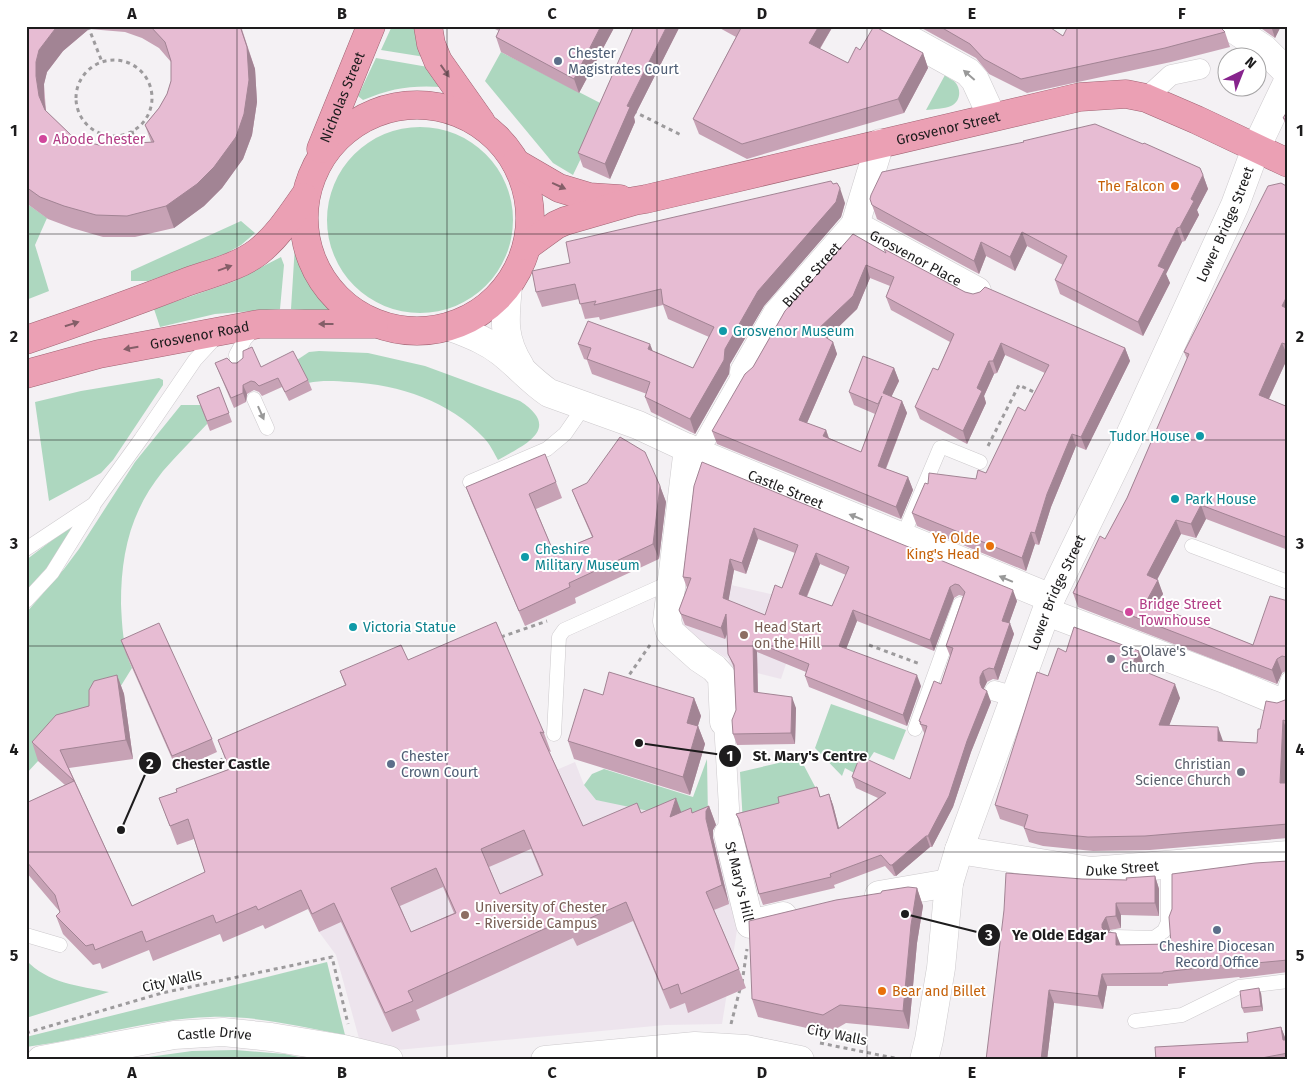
<svg xmlns="http://www.w3.org/2000/svg" width="1314" height="1086" font-family="'Fira Sans',sans-serif">
	<style>
		.built { fill: #ede4ed }
		.green { fill: #add7bf }
		.lines { fill: none; stroke-linecap: round; stroke-linejoin: round }
		.service-casing { stroke: #cdcacd; stroke-width: 15 }
		.pedestrian-casing { stroke: #cdcacd; stroke-width: 21 }
		.minor-casing { stroke: #cdcacd; stroke-width: 29 }
		.tertiary-casing { stroke: #cdcacd; stroke-width: 29 }
		.trunk-casing { stroke: #a06373; stroke-width: 29 }
		.path { stroke: #9d9b9d; stroke-width: 3; stroke-dasharray: 4 4; stroke-linecap: butt }
		.service { stroke: #fff; stroke-width: 14 }
		.pedestrian { stroke: #fff; stroke-width: 20 }
		.minor { stroke: #fff; stroke-width: 28 }
		.tertiary { stroke: #fff; stroke-width: 28 }
		.trunk { stroke: #eba0b4; stroke-width: 28 }
		.wall { fill: #c7a2b5; fill-rule: evenodd }
		.shaded-wall { fill: #a28494 }
		.building { fill: #e7bcd3; stroke: #a28494; fill-rule: evenodd }
		.oneway { fill: #845e68 }
		.oneway2 { fill: #999 }
		.grid { fill: none; stroke: #1d1c1d; stroke-width: 1; stroke-opacity: 0.55 }
		.service-dot { fill: #5c6f8a; stroke: #fff; stroke-width: 2 }
		.hotel-dot { fill: #d1479c; stroke: #fff; stroke-width: 2 }
		.food-dot { fill: #e8710a; stroke: #fff; stroke-width: 2 }
		.culture-dot { fill: #0f9aa8; stroke: #fff; stroke-width: 2 }
		.education-dot { fill: #8d6e63; stroke: #fff; stroke-width: 2 }
		.worship-dot { fill: #6b7280; stroke: #fff; stroke-width: 2 }
		.labels { text-anchor: middle; dominant-baseline: central; stroke-width: 4; stroke-linejoin: round; paint-order: stroke }
		.service-label { font-size: 14px; fill: #4e5e75; stroke: #fff; text-anchor: start }
		.street-label { font-size: 14px; fill: #1d1c1d; stroke: #fff }
		.hotel-label { font-size: 14px; fill: #b23c85; stroke: #fff; text-anchor: start }
		.food-label { font-size: 14px; fill: #c56008; stroke: #fff; text-anchor: end }
		.culture-label { font-size: 14px; fill: #0d838f; stroke: #fff; text-anchor: start }
		.education-label { font-size: 14px; fill: #785e54; stroke: #fff; text-anchor: start }
		.worship-label { font-size: 14px; fill: #5b616d; stroke: #fff; text-anchor: start }
		.leader { fill: none; stroke: #1d1c1d; stroke-width: 2 }
		.callout-dot { fill: #1d1c1d; stroke: #fff; stroke-width: 2 }
		.mark-label { font-size: 15px; text-anchor: middle; font-weight: bold; fill: #fff }
		.callout-label { font-size: 15px; text-anchor: middle; font-weight: bold; fill: #1d1c1d; stroke: #fff; stroke-width: 4; stroke-linejoin: round; paint-order: stroke }
		.neatline { fill: none; stroke: #1d1c1d; stroke-width: 2 }
		.grid-label { font-size: 16px; text-anchor: middle; font-weight: bold; fill: #1d1c1d }
	</style>
	<rect width="100%" height="100%" fill="#f4f1f4"/>
	<path class="built" d="M731 585 779 596 786 664 781 679 757 673 732 671 728 659 698 640 687 631 682 624 686 588 729 595Z
		M575 762 584 785 596 800 708 817 739 918 722 1024 665 1025 397 1050 360 1042 336 955 319 932 304 900 461 811Z"/>
	<path class="green" d="M392 26H419L425 57 381 50Z
		M501 52 606 106 573 175 553 163 485 81Z
		M376 58 428 67 443 87C411 85 392 88 363 100L358 96Z
		M945 75C948 78 953 80 955 82 962 90 960 102 951 106 944 109 934 109 926 110Z
		M327 220a93 93 0 1 1 186 0a93 93 0 1 1-186 0Z
		M26 203 47 218 35 245 49 291 26 300Z
		M241 221 255 233 241 245 227 253 148 281H131V271Z
		M295 245C305 273 313 289 332 312L291 309Z
		M281 257 284 265 280 309 215 314 160 327 154 309 235 281Z
		M319 351 368 353 425 366 520 401C563 429 524 445 498 460 494 453 490 444 484 438 449 401 400 385 350 382 335 381 322 380 308 383L297 360 309 352Z
		M159 378 163 380V385L113 460 101 473 49 501 35 402 81 391Z
		M181 405H201L208 423C193 439 177 455 163 471 130 512 121 554 121 604 122 626 123 649 132 668L114 697 63 734 26 774V613L64 569 79 549 135 462Z
		M76 522 51 563 26 591V560Z
		M831 704 906 730 894 760 874 752 864 767 856 774 845 768 842 776 815 748Z
		M800 758 821 798 743 824 740 772Z
		M707 759 708 817 668 815 596 800 584 785 592 774 604 769 693 797Z
		M26 960C47 983 79 986 109 992L26 1018Z
		M327 962 345 1035C302 1027 254 1015 210 1017 148 1019 88 1039 26 1047V1037Z
		M235 1050 285 1054 313 1060H127L192 1051Z"/>
	<g class="lines">
		<defs>
			<path id="service" d="M238 364 236 355 245 339 257 326
				M254 399 267 428
				M470 482 547 449 565 434 585 405
				M903 536 940 448 943 447 980 462
				M1192 546 1288 582
				M26 549 94 504 141 439 195 360 218 335
				M26 601 52 573 93 507
				M1280 702 1288 679
				M915 729 960 604
				M554 734 559 637 564 630 671 582
				M26 935 60 945
				M1115 937 1154 938 1164 931 1168 922V864
				M1135 1021 1182 1015 1239 987 1288 981"/>
			<path id="pedestrian" d="M1146 98 1171 75 1200 69
				M698 453 744 372
				M995 691 1016 697
				M724 722 729 808 728 834"/>
			<g id="minor">
				<path d="M885 26 968 72 975 80 992 117"/>
				<path d="M1229 26 1264 49 1288 73"/>
				<path id="s1" d="M855 225 977 291"/>
				<path d="M508 287C505 318 502 338 520 366"/>
				<path id="s2" d="M451 327C468 334 486 340 501 352 518 365 531 381 549 393L638 425 698 453 1051 598"/>
				<path id="s3" d="M744 372 777 314 855 225 880 143"/>
				<path d="M688 448 667 621 670 632 699 658 714 668 722 677 724 722"/>
				<path d="M1047 612 1227 680 1280 702"/>
				<path id="s4" d="M728 834 750 924 783 916"/>
				<path id="s5" d="M959 850 1091 871 1288 855"/>
				<path d="M879 895 949 883"/>
				<path id="s6" d="M41 1060 174 1035 223 1032 271 1037 344 1049 389 1060"/>
				<path d="M545 1060 695 1046 746 1049 800 1060"/>
			</g>
			<g id="tertiary">
				<path id="s7" d="M924 1060 929 1040 941 968 949 883 959 850 1051 598 1129 437 1235 205 1256 148 1288 81"/>
			</g>
			<g id="trunk">
				<path d="M428 26 431 44 438 61 481 122"/>
				<circle cx="417" cy="218" r="113"/>
				<path id="s8" d="M321 149 371 26"/>
				<path d="M516 163 559 188 589 197 620 199"/>
				<path id="s9" d="M527 246 556 225 565 221 634 201 646 199 1080 97 1126 94 1146 98 1197 120 1288 163"/>
				<path d="M26 340C79 322 132 303 184 283 208 274 237 268 258 252 277 237 290 217 304 197"/>
				<path id="s10" d="M26 374 99 354 259 324H374"/>
			</g>
		</defs>
		<use href="#service" class="service-casing"/>
		<use href="#pedestrian" class="pedestrian-casing"/>
		<use href="#minor" class="minor-casing"/>
		<use href="#tertiary" class="tertiary-casing"/>
		<use href="#trunk" class="trunk-casing"/>
		<path class="path" d="M88 26 102 62
			M625 26 636 32
			M76 98a38 38 0 1 1 76 0a38 38 0 1 1-76 0Z
			M633 111 681 135
			M132 131 136 145
			M988 446 1019 385 1038 394
			M501 637 547 621
			M869 645 920 664
			M625 681 650 645
			M219 761 227 757
			M742 983 747 949
			M731 1024 740 989
			M26 1033 162 993 332 957 348 1024
			M820 1043 899 1059"/>
		<use href="#service" class="service"/>
		<use href="#pedestrian" class="pedestrian"/>
		<use href="#minor" class="minor"/>
		<use href="#tertiary" class="tertiary"/>
		<use href="#trunk" class="trunk"/>
	</g>
	<path class="wall" d="M26 26H241L255 69 257 102 252 135 243 159 222 188 204 206 174 228 135 237H103L72 228 48 219 26 203ZM89 29 125 32 142 38 159 48 171 62V81L167 94 159 108 145 125 151 142 99 145 87 142 71 135 46 111 44 84 47 72 63 51Z
		M492 26H615L579 93 501 52 496 37 499 31 493 28Z
		M634 26H680L634 117 635 122 610 179 583 167 578 153Z
		M716 26H833L820 49 848 63 860 50 923 53 928 68 904 113 747 159 699 134 693 119 736 37Z
		M918 26H1048L1063 36 1225 32 1230 47 1171 62 1027 93 989 74 976 58Z
		M1258 26H1281L1275 38Z
		M1288 110V130L1283 118Z
		M1203 175 1208 189 1197 210 1199 215 1185 241 1182 242 1166 274 1170 283 1143 336 1060 294 1055 280 1063 265 1027 246 1015 271 986 256 979 274 877 219 872 205Z
		M1288 187V357L1269 399 1288 407V550L1206 519 1196 538 1181 534 1157 580 1163 594 1156 606 1253 645 1288 601V670L1282 673 1277 684 1078 607 1073 593 1105 539 1127 498 1187 359 1184 352Z
		M845 203 841 217 764 306 730 364 729 374 695 434 651 412 645 397 647 394 592 374 587 360 584 359 578 344 653 351 693 368 709 337 668 319 663 305 600 320 599 317 585 319 579 299 542 307 536 292Z
		M886 253 965 292 1125 348 1130 361 1086 450 1076 446 1051 507 1039 545 1035 544 1026 571 917 526 912 513 928 484 976 479 986 473 1025 411 1045 373 1005 355 997 373 994 374 984 396 986 403 967 444 920 419 915 407 938 370 950 342 891 310 886 297 890 286 870 278 857 309 827 338 833 342 837 354 807 423 826 430 829 438 861 452 875 414 854 405 849 392 894 368 899 381 891 397 902 401 907 413 886 469 908 477 913 490 901 519 717 444 712 431 753 367 785 311Z
		M215 363H232L261 367 308 380 312 390 289 401 282 387 262 396 259 392 254 390 247 394 246 402 234 408Z
		M219 387 232 422 210 431 197 396Z
		M556 482 562 498 536 509 554 553 592 537 578 505 572 490 660 486 666 502 659 559 575 598 576 603 525 626 472 503 466 487Z
		M694 486 1017 601 1009 623 1014 634 998 680 993 679 987 682 984 688 991 702 971 752 953 807 932 847H930L896 876H894L885 866 834 885 835 888 763 905 759 894 741 826 736 814 779 803 817 787 820 797 829 794 833 805 839 828 878 798 856 788 852 777 910 779 925 735 919 721 941 684 950 656 946 646 963 596 959 595 954 598 934 651 857 621 846 649 921 686 907 726 809 687 805 676 806 672 757 652 758 693 796 708 795 744 737 745 733 734 736 710 734 668 728 654 727 634 725 639 685 625 679 610 687 588 683 577ZM758 539 795 553 782 588 765 615 728 601 734 570 746 574ZM820 564 846 575 832 606 807 597Z
		M121 640 212 739 217 752 177 770 126 654Z
		M1139 651 1144 665 1142 671 1180 698 1169 725 1223 741 1257 743 1260 729 1277 703 1285 700 1288 696V741L1286 783 1288 785V838L1150 850 1093 851 1043 846 1029 842 1024 828V827L1000 819 995 805 1048 676 1066 652Z
		M408 660 544 733 551 752 549 751 583 826 641 813H692L709 806 716 825 713 830V838L729 904 714 910 739 969 746 988 688 1013 685 1003 670 1009 633 921 577 946 573 938 416 1010 420 1020 392 1032 341 922 319 932 308 909 265 929 263 925 223 942 220 934 153 961 149 950 102 969 100 963 93 965 63 934 56 916 60 912 26 872V803L65 785 38 761 32 742 89 706 117 675 124 694 133 759 69 768 132 906 205 872 194 839 177 845 159 798 177 792 229 769 218 740 345 685 340 671ZM531 849 542 876 500 894 489 867ZM443 887 454 913 411 932 400 906Z
		M603 695 694 698 701 716 698 726 705 744 690 795 574 759 568 741Z
		M1288 861V972L1240 978 1239 977 1168 984V986H1107L1103 1009 1054 1003 1047 1060H986L1082 879 1127 880 1155 876 1159 889V916L1121 915V928L1110 930 1109 932 1120 945 1171 944Z
		M917 888 923 906 917 943 909 1029 846 1023 829 1033 758 1017 752 999Z
		M1261 993 1263 1011 1244 1013 1242 1008Z
		M1281 1027 1286 1040H1288V1060H1156L1248 1042Z"/>
	<path class="shaded-wall" d="M58 26H88L89 29 63 51 47 72 44 84V98L47 118 39 96 36 76V62L39 50 55 29Z
		M240 26 255 69 257 102 252 135 243 159 222 188 204 206 174 228 166 206Z
		M601 26H615L579 93 574 79Z
		M667 26H680L634 117 635 122 610 179 605 164 627 106Z
		M819 26H833L814 58 809 43Z
		M1271 26H1281L1275 38Z
		M923 53 928 68 904 113 898 99Z
		M1203 175 1208 189 1197 210 1199 215 1185 241 1180 227 1191 199Z
		M840 188 845 203 841 217 764 306 730 364 729 374 695 434 690 419 725 349 758 291Z
		M1177 228 1182 242 1166 274 1170 283 1143 336 1138 322 1158 266Z
		M1022 232 1027 246 1015 271 1010 257Z
		M981 242 986 256 979 274 974 261Z
		M866 265 870 278 857 309 821 344 816 331Z
		M1288 294V319L1282 306Z
		M833 342 837 354 803 432 799 420Z
		M1001 343 1005 355 997 373 993 361Z
		M1282 343 1288 357 1264 409 1259 395Z
		M650 344 656 359 648 349Z
		M1125 348 1130 361 1086 450 1081 437Z
		M989 361 994 374 984 396 986 403 967 444 963 431 977 388Z
		M894 368 899 381 887 406 883 393Z
		M243 385 247 394 246 402 243 393Z
		M902 401 907 413 882 478 878 466Z
		M826 430 830 442 823 436Z
		M1072 434 1076 446 1051 507 1039 545 1035 533 1047 494Z
		M908 477 913 490 901 519 896 507Z
		M660 486 666 502 659 559 653 544Z
		M1201 505 1206 519 1196 538 1191 524Z
		M1176 520 1181 534 1152 589 1147 575Z
		M754 528 758 539 746 574 742 563Z
		M1031 532 1035 544 1026 571 1022 558Z
		M816 553 820 564 803 605 799 594Z
		M730 559 734 570 727 609 723 598Z
		M1158 580 1163 594 1151 616 1146 602Z
		M950 587 954 598 934 651 930 640Z
		M1013 590 1017 601 1006 632 1002 621Z
		M853 610 857 621 843 657 839 646Z
		M726 614 730 625 725 639 721 628Z
		M1010 623 1014 634 998 680 994 669Z
		M753 641 757 652 758 703 754 692Z
		M1139 651 1144 665 1137 680 1131 666Z
		M1277 659 1282 673 1277 684 1272 670Z
		M983 671 987 682 984 688V694L980 683V677Z
		M117 675 124 694 133 759 126 740Z
		M917 675 921 686 907 726 903 715Z
		M1175 684 1180 698 1164 739 1159 725Z
		M987 691 991 702 971 752 953 807 932 847 928 836Z
		M792 697 796 708 795 744 791 733Z
		M694 698 701 716 693 741 687 723Z
		M1283 720 1288 733 1286 797 1280 783Z
		M698 726 705 744 690 795 683 777Z
		M1218 727 1223 741H1218Z
		M829 794 833 805 842 840 838 829Z
		M676 798 683 817H670Z
		M709 806 716 825 713 830V838L729 904 722 885 706 819V811Z
		M926 836 930 847 896 876 892 865Z
		M1155 876 1159 889V916L1155 903Z
		M917 888 923 906 917 943 909 1029 903 1011 911 925Z
		M1116 903 1121 915V928L1116 916Z
		M1106 917 1110 930 1106 936 1102 928V924Z
		M1116 933 1121 946 1116 945Z
		M1102 974 1107 986 1103 1009 1098 996Z
		M1259 988 1261 993 1263 1011 1261 1006Z
		M1049 990 1054 1003 1047 1060H1041Z
		M1281 1027 1286 1040H1283Z"/>
	<path class="building" d="M26 26H58L55 29 39 50 36 62V76L39 96 45 110 71 135 87 142 99 145 154 142 145 125 159 108 167 94 171 81V61L165 42 150 26H240L247 47 249 80 244 114 236 137 214 167 197 184 166 206 127 216 96 215 64 206 40 197 26 187Z
		M501 26H601L574 79 496 37Z
		M634 26H667L627 106 630 107 605 164 578 153Z
		M738 26H819L809 43 848 63 856 47 860 50 874 26 923 53 898 99 742 144 693 119 741 28Z
		M939 26H1048L1063 36 1068 26H1219L1225 32 1165 48 1021 79 984 59 970 44Z
		M1288 110V121L1283 118Z
		M1095 124 1143 144 1144 143 1200 168 1203 175 1191 199 1194 201 1180 227 1177 228 1158 266 1165 269 1138 322 1055 280 1067 256 1022 232 1010 257 981 242 974 261 872 205 870 199 871 195 882 172 1024 142 1023 141Z
		M831 181 833 184 837 183 840 188 836 202 758 291 725 349 724 360 690 419 645 397 650 382 587 359 591 348 578 344 588 321 650 344 648 349 693 368 714 327 663 304 661 289 594 305 596 301 580 304 575 284 536 292 532 271 570 263 566 242Z
		M1281 183 1288 187V294L1282 306 1288 309V345L1282 343 1259 395 1288 407V538L1201 505 1191 524 1176 520 1147 575 1158 580 1146 602 1253 645 1270 596 1288 601V659L1286 657 1282 656 1277 659 1272 670 1073 593 1100 536 1105 539 1127 498 1189 354 1184 352 1268 186Z
		M853 234 886 253 884 249 965 292 973 294 980 292 985 287 1125 348 1081 437 1072 434 1047 494 1035 533 1031 532 1022 558 912 513 925 483 928 484 929 473 976 479 978 470 986 473 1018 407 1025 411 1049 365 1001 343 993 361H989L977 388 982 391 963 431 915 407 933 368 938 370 954 334 886 297 894 277 866 265 853 296 816 331 833 342 799 420 826 430 823 436 861 452 882 396 878 404 849 392 863 356 894 368 883 393 902 401 878 466 908 477 896 507 712 431 745 374 753 367 785 311Z
		M252 347 261 367 293 351 308 380 285 392 278 378 259 386 255 382 251 381 243 385V393L231 398 215 363 227 358 232 363H237L243 358V351Z
		M219 387 229 413 207 421 197 396Z
		M620 437 645 452 660 486 653 544 569 583 570 587 519 611 466 487 545 454 556 482 529 494 554 553 593 537 572 490 587 483Z
		M702 462 1013 590 1002 621 1010 623 994 669 989 668 983 671 980 677V683L982 688 987 691 967 741 949 796 928 836H926L892 865H890L881 855 830 874 831 877 759 894 739 819 736 814 779 803 778 797 817 787 820 797 829 794 838 829 886 793 852 777 860 756 910 779 927 726 920 724 921 722 919 721 934 681 941 684 953 648 946 646 965 592 959 585 955 584 950 587 930 640 853 610 839 646 917 675 903 715 805 676 809 664 753 641 754 692 792 697 791 733 733 734 732 720 736 710 734 665 728 654 726 614 721 628 681 614 679 610 691 578 683 577 694 486ZM754 528 798 545 782 588 775 585 765 615 723 598 730 559 742 563ZM816 553 849 567 832 606 799 594Z
		M496 622 544 733 540 732 583 826 637 803 641 813 676 798 670 817 691 808 692 813 709 806 706 811V819L722 885 706 892 739 969 681 994 678 984 663 990 626 902 570 927 566 919 408 991 413 1001 385 1013 334 903 312 914 301 890 258 910 256 906 216 923 213 915 146 942 142 931 95 950 93 944 86 946 56 916 60 912 55 895 26 861V803L74 781 32 742 56 715 89 706V690L94 681 117 675 126 740 60 750 132 906 205 872 188 819 170 826 159 798 177 792 176 789 230 769 218 740 346 685 340 671 401 645 408 660ZM524 830 543 875 500 894 481 849ZM436 868 456 913 411 932 391 888Z
		M159 623 212 739 172 756 121 640Z
		M1074 627 1139 651 1131 666 1175 684 1159 725 1218 727V741L1257 743 1258 729H1260L1266 701 1277 703 1285 700 1288 696V722L1283 720 1280 783H1287L1288 824 1145 836 1088 837 1037 832 1024 828 1028 815 995 805 1037 672 1048 676 1058 648 1066 652Z
		M609 672 694 698 687 723 698 726 683 777 568 741 584 689 603 695Z
		M1288 861V960L1235 965V964L1163 972V973L1102 974 1098 996 1049 990 1041 1060H986L1004 910 1006 873 1082 879 1127 880 1126 878 1155 876V903H1116V916L1106 917 1102 924V928L1106 932 1116 933V945L1171 944 1169 917 1172 909V874L1255 863Z
		M908 887 917 888 911 925 903 1011 840 1005 823 1015 752 999 749 921 836 900 881 893 882 891Z
		M1259 988 1261 1006 1242 1008 1240 991Z
		M1281 1027 1283 1040H1288V1053L1251 1060H1156L1155 1047 1248 1042 1247 1033Z"/>
	<defs><path id="oneway-solid" d="M-6-.8H1V-3.2L6.5 0L1 3.2V.8H-6Z" transform="scale(1.25)"/></defs>
	<g class="oneway">
		<use href="#oneway-solid" transform="translate(445 71) rotate(55)"/>
		<use href="#oneway-solid" transform="translate(559 186) rotate(24)"/>
		<use href="#oneway-solid" transform="translate(225 268) rotate(-20)"/>
		<use href="#oneway-solid" transform="translate(72 324) rotate(-18)"/>
		<use href="#oneway-solid" transform="translate(326 324) rotate(-180)"/>
		<use href="#oneway-solid" transform="translate(131 348) rotate(170)"/>
	</g>
	<g class="oneway2">
		<use href="#oneway-solid" transform="translate(969 75) rotate(-139)"/>
		<use href="#oneway-solid" transform="translate(261 413) rotate(66)"/>
		<use href="#oneway-solid" transform="translate(856 517) rotate(-158)"/>
		<use href="#oneway-solid" transform="translate(1006 579) rotate(-157)"/>
	</g>
	<path class="grid" d="M237 26V1060M447 26V1060M657 26V1060M867 26V1060M1077 26V1060M26 234H1288M26 440H1288M26 646H1288M26 852H1288"/>
	<g class="service-dot">
		<circle cx="558" cy="61" r="5"/>
		<circle cx="391" cy="764" r="5"/>
		<circle cx="1217" cy="930" r="5"/>
	</g>
	<g class="hotel-dot">
		<circle cx="43" cy="139" r="5"/>
		<circle cx="1129" cy="612" r="5"/>
	</g>
	<g class="food-dot">
		<circle cx="1175" cy="186" r="5"/>
		<circle cx="990" cy="546" r="5"/>
		<circle cx="882" cy="991" r="5"/>
	</g>
	<g class="culture-dot">
		<circle cx="723" cy="331" r="5"/>
		<circle cx="1200" cy="436" r="5"/>
		<circle cx="1175" cy="499" r="5"/>
		<circle cx="525" cy="557" r="5"/>
		<circle cx="353" cy="627" r="5"/>
	</g>
	<g class="education-dot">
		<circle cx="744" cy="635" r="5"/>
		<circle cx="465" cy="915" r="5"/>
	</g>
	<g class="worship-dot">
		<circle cx="1111" cy="659" r="5"/>
		<circle cx="1241" cy="772" r="5"/>
	</g>
	<g class="labels">
		<g class="service-label">
			<text x="568" y="53">Chester<tspan x="568" dy="16">Magistrates Court</tspan></text>
			<text x="401" y="756">Chester<tspan x="401" dy="16">Crown Court</tspan></text>
			<text x="1217" y="946" text-anchor="middle">Cheshire Diocesan<tspan x="1217" dy="16">Record Office</tspan></text>
		</g>
		<g class="street-label">
			<text stroke="none"><textPath href="#s8" startOffset="56">Nicholas Street</textPath></text>
			<text stroke="none"><textPath href="#s9" startOffset="440">Grosvenor Street</textPath></text>
			<text stroke="none"><textPath href="#s7" startOffset="894">Lower Bridge Street</textPath></text>
			<text stroke="none"><textPath href="#s1" startOffset="69">Grosvenor Place</textPath></text>
			<text stroke="none"><textPath href="#s3" startOffset="119">Bunce Street</textPath></text>
			<text stroke="none"><textPath href="#s10" startOffset="178">Grosvenor Road</textPath></text>
			<text stroke="none"><textPath href="#s2" startOffset="375">Castle Street</textPath></text>
			<text stroke="none"><textPath href="#s7" startOffset="489">Lower Bridge Street</textPath></text>
			<text stroke="none"><textPath href="#s5" startOffset="165">Duke Street</textPath></text>
			<text stroke="none"><textPath href="#s4" startOffset="49">St Mary's Hill</textPath></text>
			<text transform="translate(172 981) rotate(-13)">City Walls</text>
			<text transform="translate(837 1035) rotate(11)">City Walls</text>
			<text stroke="none"><textPath href="#s6" startOffset="176">Castle Drive</textPath></text>
		</g>
		<g class="hotel-label">
			<text x="53" y="139">Abode Chester</text>
			<text x="1139" y="604">Bridge Street<tspan x="1139" dy="16">Townhouse</tspan></text>
		</g>
		<g class="food-label">
			<text x="1165" y="186">The Falcon</text>
			<text x="980" y="538">Ye Olde<tspan x="980" dy="16">King's Head</tspan></text>
			<text x="892" y="991" text-anchor="start">Bear and Billet</text>
		</g>
		<g class="culture-label">
			<text x="733" y="331">Grosvenor Museum</text>
			<text x="1190" y="436" text-anchor="end">Tudor House</text>
			<text x="1185" y="499">Park House</text>
			<text x="535" y="549">Cheshire<tspan x="535" dy="16">Military Museum</tspan></text>
			<text x="363" y="627">Victoria Statue</text>
		</g>
		<g class="education-label">
			<text x="754" y="627">Head Start<tspan x="754" dy="16">on the Hill</tspan></text>
			<text x="475" y="907">University of Chester<tspan x="475" dy="16">- Riverside Campus</tspan></text>
		</g>
		<g class="worship-label">
			<text x="1121" y="651">St. Olave's<tspan x="1121" dy="16">Church</tspan></text>
			<text x="1231" y="764" text-anchor="end">Christian<tspan x="1231" dy="16">Science Church</tspan></text>
		</g>
	</g>
	<path class="leader" d="M639 743L730 756M121 830L150 763M905 914L989 935"/>
	<g class="callout-dot">
		<circle cx="639" cy="743" r="5"/>
		<circle cx="121" cy="830" r="5"/>
		<circle cx="905" cy="914" r="5"/>
		<circle cx="730" cy="756" r="12"/>
		<circle cx="150" cy="763" r="12"/>
		<circle cx="989" cy="935" r="12"/>
	</g>
	<g class="mark-label">
		<text x="730" y="761">1</text>
		<text x="150" y="769">2</text>
		<text x="989" y="940">3</text>
	</g>
	<g class="callout-label">
		<text x="810" y="761">St. Mary's Centre</text>
		<text x="221" y="769">Chester Castle</text>
		<text x="1059" y="940">Ye Olde Edgar</text>
	</g>
	<rect width="1314" height="1086" fill="none" stroke="#ffffff" stroke-width="55"/>
	<g transform="translate(1242 72) rotate(43)"><circle r="24" fill="#ffffff" stroke="#a5a4a5"/>
	<path d="M0-4L9 19L0 12L-9 19Z" fill="#87248d"/>
	<text y="-8" font-size="14" font-weight="bold" text-anchor="middle" fill="#1d1c1d">N</text>
	</g>
	<rect x="28" y="28" width="1258" height="1030" class="neatline"/>
	<g class="grid-label">
		<text x="132" y="19">A</text>
		<text x="342" y="19">B</text>
		<text x="552" y="19">C</text>
		<text x="762" y="19">D</text>
		<text x="972" y="19">E</text>
		<text x="1182" y="19">F</text>
		<text x="14" y="136">1</text>
		<text x="1300" y="136">1</text>
		<text x="14" y="342">2</text>
		<text x="1300" y="342">2</text>
		<text x="14" y="549">3</text>
		<text x="1300" y="549">3</text>
		<text x="14" y="755">4</text>
		<text x="1300" y="755">4</text>
		<text x="14" y="961">5</text>
		<text x="1300" y="961">5</text>
		<text x="132" y="1078">A</text>
		<text x="342" y="1078">B</text>
		<text x="552" y="1078">C</text>
		<text x="762" y="1078">D</text>
		<text x="972" y="1078">E</text>
		<text x="1182" y="1078">F</text>
	</g>
</svg>
